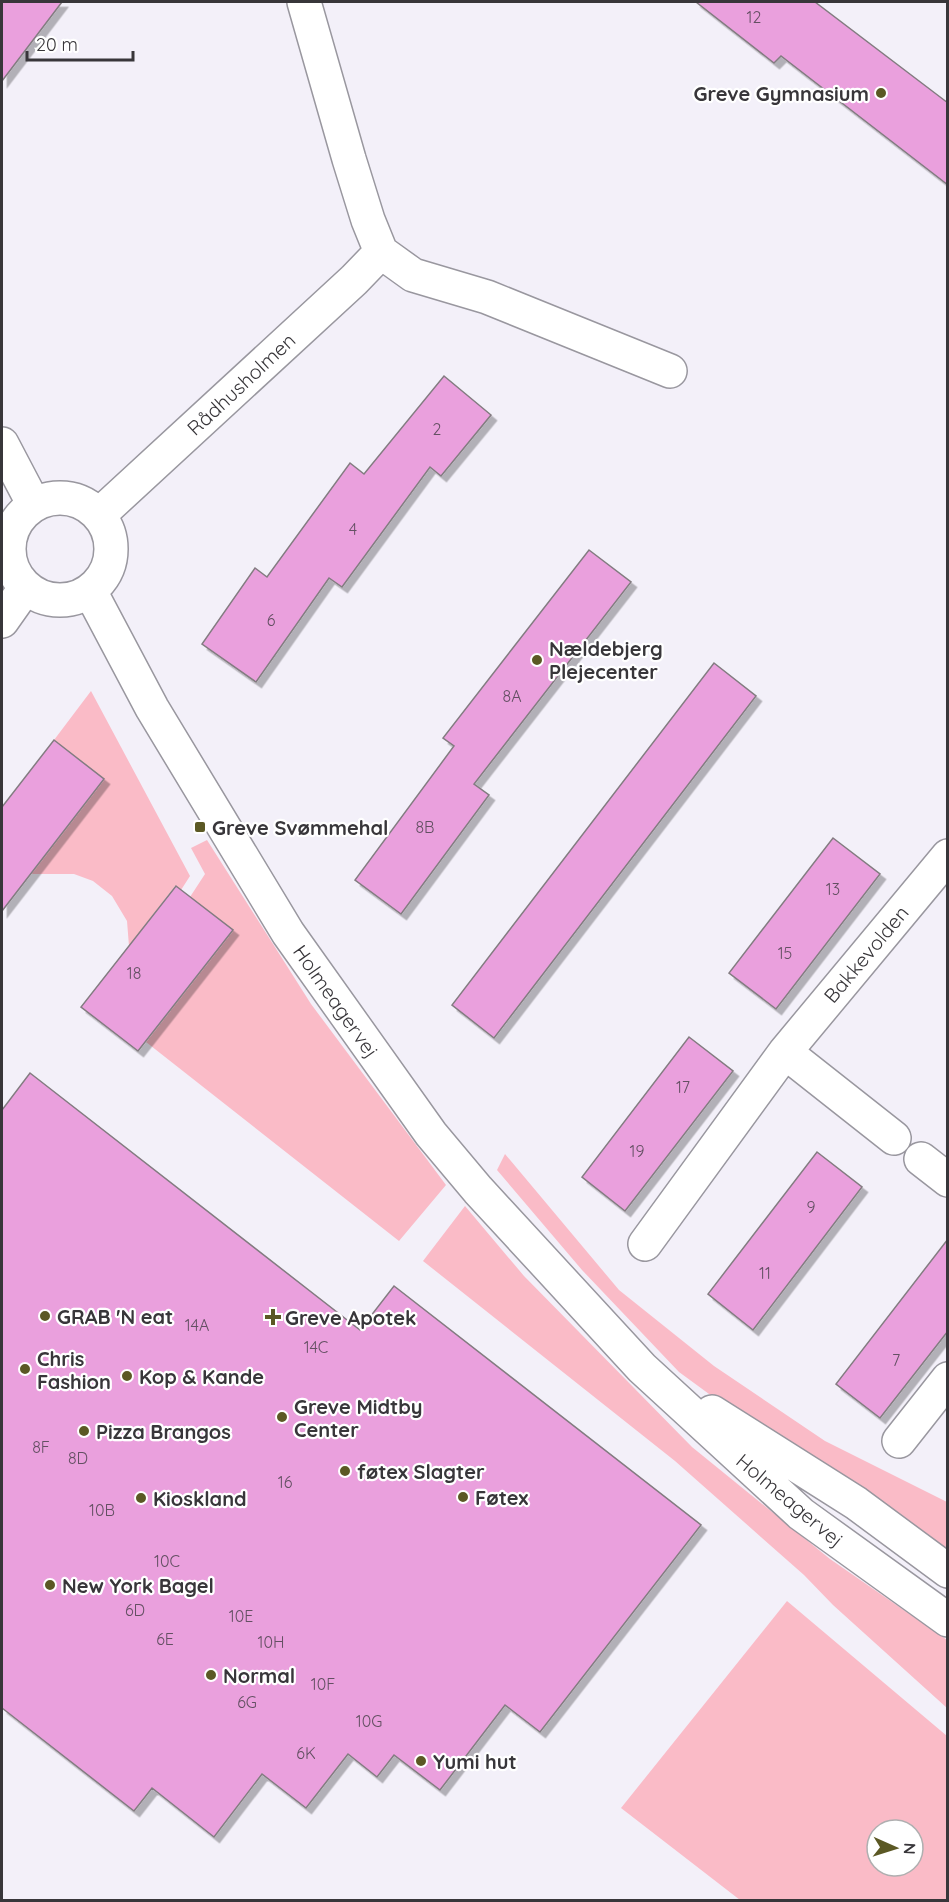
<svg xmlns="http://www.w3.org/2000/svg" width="949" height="1902" font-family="Quicksand,sans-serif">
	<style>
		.green { fill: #fabbc7; fill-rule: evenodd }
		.building { fill: #eaa0dd; stroke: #837c81; stroke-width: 1.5; filter: url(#shadow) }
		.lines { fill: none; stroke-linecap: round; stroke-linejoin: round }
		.minor-casing { stroke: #99979f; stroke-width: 36 }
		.tertiary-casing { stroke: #99979f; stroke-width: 36 }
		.minor { stroke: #fff; stroke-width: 33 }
		.tertiary { stroke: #fff; stroke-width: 33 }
		.poi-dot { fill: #5b5824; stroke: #fff; stroke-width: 2 }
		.labels { text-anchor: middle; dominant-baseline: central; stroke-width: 4.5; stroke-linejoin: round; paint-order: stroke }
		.number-label { font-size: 16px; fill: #645063 }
		.poi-label { font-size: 20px; font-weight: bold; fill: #38363a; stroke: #fff; text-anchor: start }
		.street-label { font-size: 20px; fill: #38363a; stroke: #fff }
	</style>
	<defs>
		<filter id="shadow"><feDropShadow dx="5.5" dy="5.5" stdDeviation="0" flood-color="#0004"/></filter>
	</defs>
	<rect width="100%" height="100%" fill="#f3f0f9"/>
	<path class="green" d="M91 691 190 876 181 890 175 886 129 946 127 921 112 896 93 881 74 874H31L104 779 54 740Z
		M207 840 311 1004 446 1185 399 1241 146 1042 232 931 190 897 205 874 191 848Z
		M505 1154 619 1290 714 1366 825 1441 947 1502V1554L735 1413 679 1372 582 1270 497 1170Z
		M465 1206 524 1276 692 1447 830 1559 947 1640V1708L833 1605 804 1575 675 1461 423 1261Z
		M787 1601 947 1736V1900H740L621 1808ZM877 1830H913V1866H877Z"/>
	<path class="building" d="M2 2H62L2 81Z
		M696 2H815L948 103V185L781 56 774 63Z
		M444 376 491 415 441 476 430 467 342 587 329 578 256 682 202 644 255 568 267 577 350 463 364 474Z
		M589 550 631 582 474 784 489 795 401 914 355 880 454 746 443 738Z
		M714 663 756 696 494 1038 452 1005Z
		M54 740 104 779 2 911V807Z
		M833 838 880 874 776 1009 729 973Z
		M176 886 233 930 138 1051 81 1007Z
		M689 1037 733 1071 625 1211 582 1177Z
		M30 1073 360 1330 394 1286 701 1525 540 1732 505 1705 440 1790 394 1755 377 1777 348 1754 306 1808 262 1774 214 1837 152 1788 134 1811 2 1708V1110Z
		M817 1152 862 1187 753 1330 708 1294Z
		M948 1239V1331L880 1418 836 1384Z"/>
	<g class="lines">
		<defs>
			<path id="minor" d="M304 2 349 159 368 220 381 252 413 275 487 297 670 371
				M99 515 354 280 381 252
				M785 1052 894 1138
				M921 1159 948 1180
				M645 1244 785 1052 948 856
				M899 1441 948 1379"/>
			<path id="tertiary" d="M2 444 34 505
				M9 549a51 51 0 1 1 102 0a51 51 0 1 1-102 0Z
				M90 591 152 708 288 933 431 1134 478 1190 642 1368 801 1514 948 1620
				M2 621 26 587
				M712 1412 856 1503 948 1571"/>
		</defs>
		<use href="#minor" class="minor-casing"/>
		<use href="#tertiary" class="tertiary-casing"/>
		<use href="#minor" class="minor"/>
		<use href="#tertiary" class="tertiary"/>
	</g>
	<g class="poi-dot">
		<circle cx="881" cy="93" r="6"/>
		<circle cx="537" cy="660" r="6"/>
		<rect x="194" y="821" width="12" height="12" rx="3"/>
		<circle cx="45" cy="1316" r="6"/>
		<path d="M270 1308h6v6h6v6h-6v6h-6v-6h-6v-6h6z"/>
		<circle cx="25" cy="1369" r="6"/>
		<circle cx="127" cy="1376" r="6"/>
		<circle cx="282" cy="1417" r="6"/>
		<circle cx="84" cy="1431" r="6"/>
		<circle cx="345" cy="1471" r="6"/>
		<circle cx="463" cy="1497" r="6"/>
		<circle cx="141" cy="1498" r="6"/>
		<circle cx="50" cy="1585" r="6"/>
		<circle cx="211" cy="1675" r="6"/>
		<circle cx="421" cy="1761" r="6"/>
	</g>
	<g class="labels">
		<g class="number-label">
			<text x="754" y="17">12</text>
			<text x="437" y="429">2</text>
			<text x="353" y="529">4</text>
			<text x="271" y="620">6</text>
			<text x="512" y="696">8A</text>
			<text x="425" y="827">8B</text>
			<text x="833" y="889">13</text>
			<text x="785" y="953">15</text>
			<text x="134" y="973">18</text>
			<text x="683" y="1087">17</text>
			<text x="637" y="1151">19</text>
			<text x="811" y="1207">9</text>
			<text x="765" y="1273">11</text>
			<text x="197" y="1325">14A</text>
			<text x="316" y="1347">14C</text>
			<text x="896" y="1360">7</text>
			<text x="41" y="1447">8F</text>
			<text x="78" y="1458">8D</text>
			<text x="285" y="1482">16</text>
			<text x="102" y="1510">10B</text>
			<text x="167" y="1561">10C</text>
			<text x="135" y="1610">6D</text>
			<text x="241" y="1616">10E</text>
			<text x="165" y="1639">6E</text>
			<text x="271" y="1642">10H</text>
			<text x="323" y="1684">10F</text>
			<text x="247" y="1702">6G</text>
			<text x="369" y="1721">10G</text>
			<text x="306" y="1753">6K</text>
		</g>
		<g class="poi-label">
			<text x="869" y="93" text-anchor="end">Greve Gymnasium</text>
			<text x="549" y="648">Nældebjerg<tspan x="549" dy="23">Plejecenter</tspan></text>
			<text x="212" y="827">Greve Svømmehal</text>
			<text x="57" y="1316">GRAB 'N eat</text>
			<text x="285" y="1317">Greve Apotek</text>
			<text x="37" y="1358">Chris<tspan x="37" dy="23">Fashion</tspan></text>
			<text x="139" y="1376">Kop &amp; Kande</text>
			<text x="294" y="1406">Greve Midtby<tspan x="294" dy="23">Center</tspan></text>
			<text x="96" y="1431">Pizza Brangos</text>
			<text x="357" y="1471">føtex Slagter</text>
			<text x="475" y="1497">Føtex</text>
			<text x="153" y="1498">Kioskland</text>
			<text x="62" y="1585">New York Bagel</text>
			<text x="223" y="1675">Normal</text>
			<text x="433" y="1761">Yumi hut</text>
		</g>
		<g class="street-label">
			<text transform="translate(241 384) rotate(-43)">Rådhusholmen</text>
			<text transform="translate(866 954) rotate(-50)">Bakkevolden</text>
			<text transform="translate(336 1001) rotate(55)">Holmeagervej</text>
			<text transform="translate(790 1500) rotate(40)">Holmeagervej</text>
		</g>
	</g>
	<rect width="949" height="1902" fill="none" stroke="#38363a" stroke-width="6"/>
	<g transform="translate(895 1848) rotate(93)"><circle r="28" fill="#ffffff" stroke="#afafb0" stroke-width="1.5"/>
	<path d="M0-4.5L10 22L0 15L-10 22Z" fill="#5b5824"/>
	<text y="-9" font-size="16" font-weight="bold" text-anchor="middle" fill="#38363a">N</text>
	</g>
	<path d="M27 51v9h106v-9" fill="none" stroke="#38363a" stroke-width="3"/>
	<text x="36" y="51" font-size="18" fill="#38363a" stroke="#ffffff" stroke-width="4.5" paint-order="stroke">20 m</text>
</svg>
